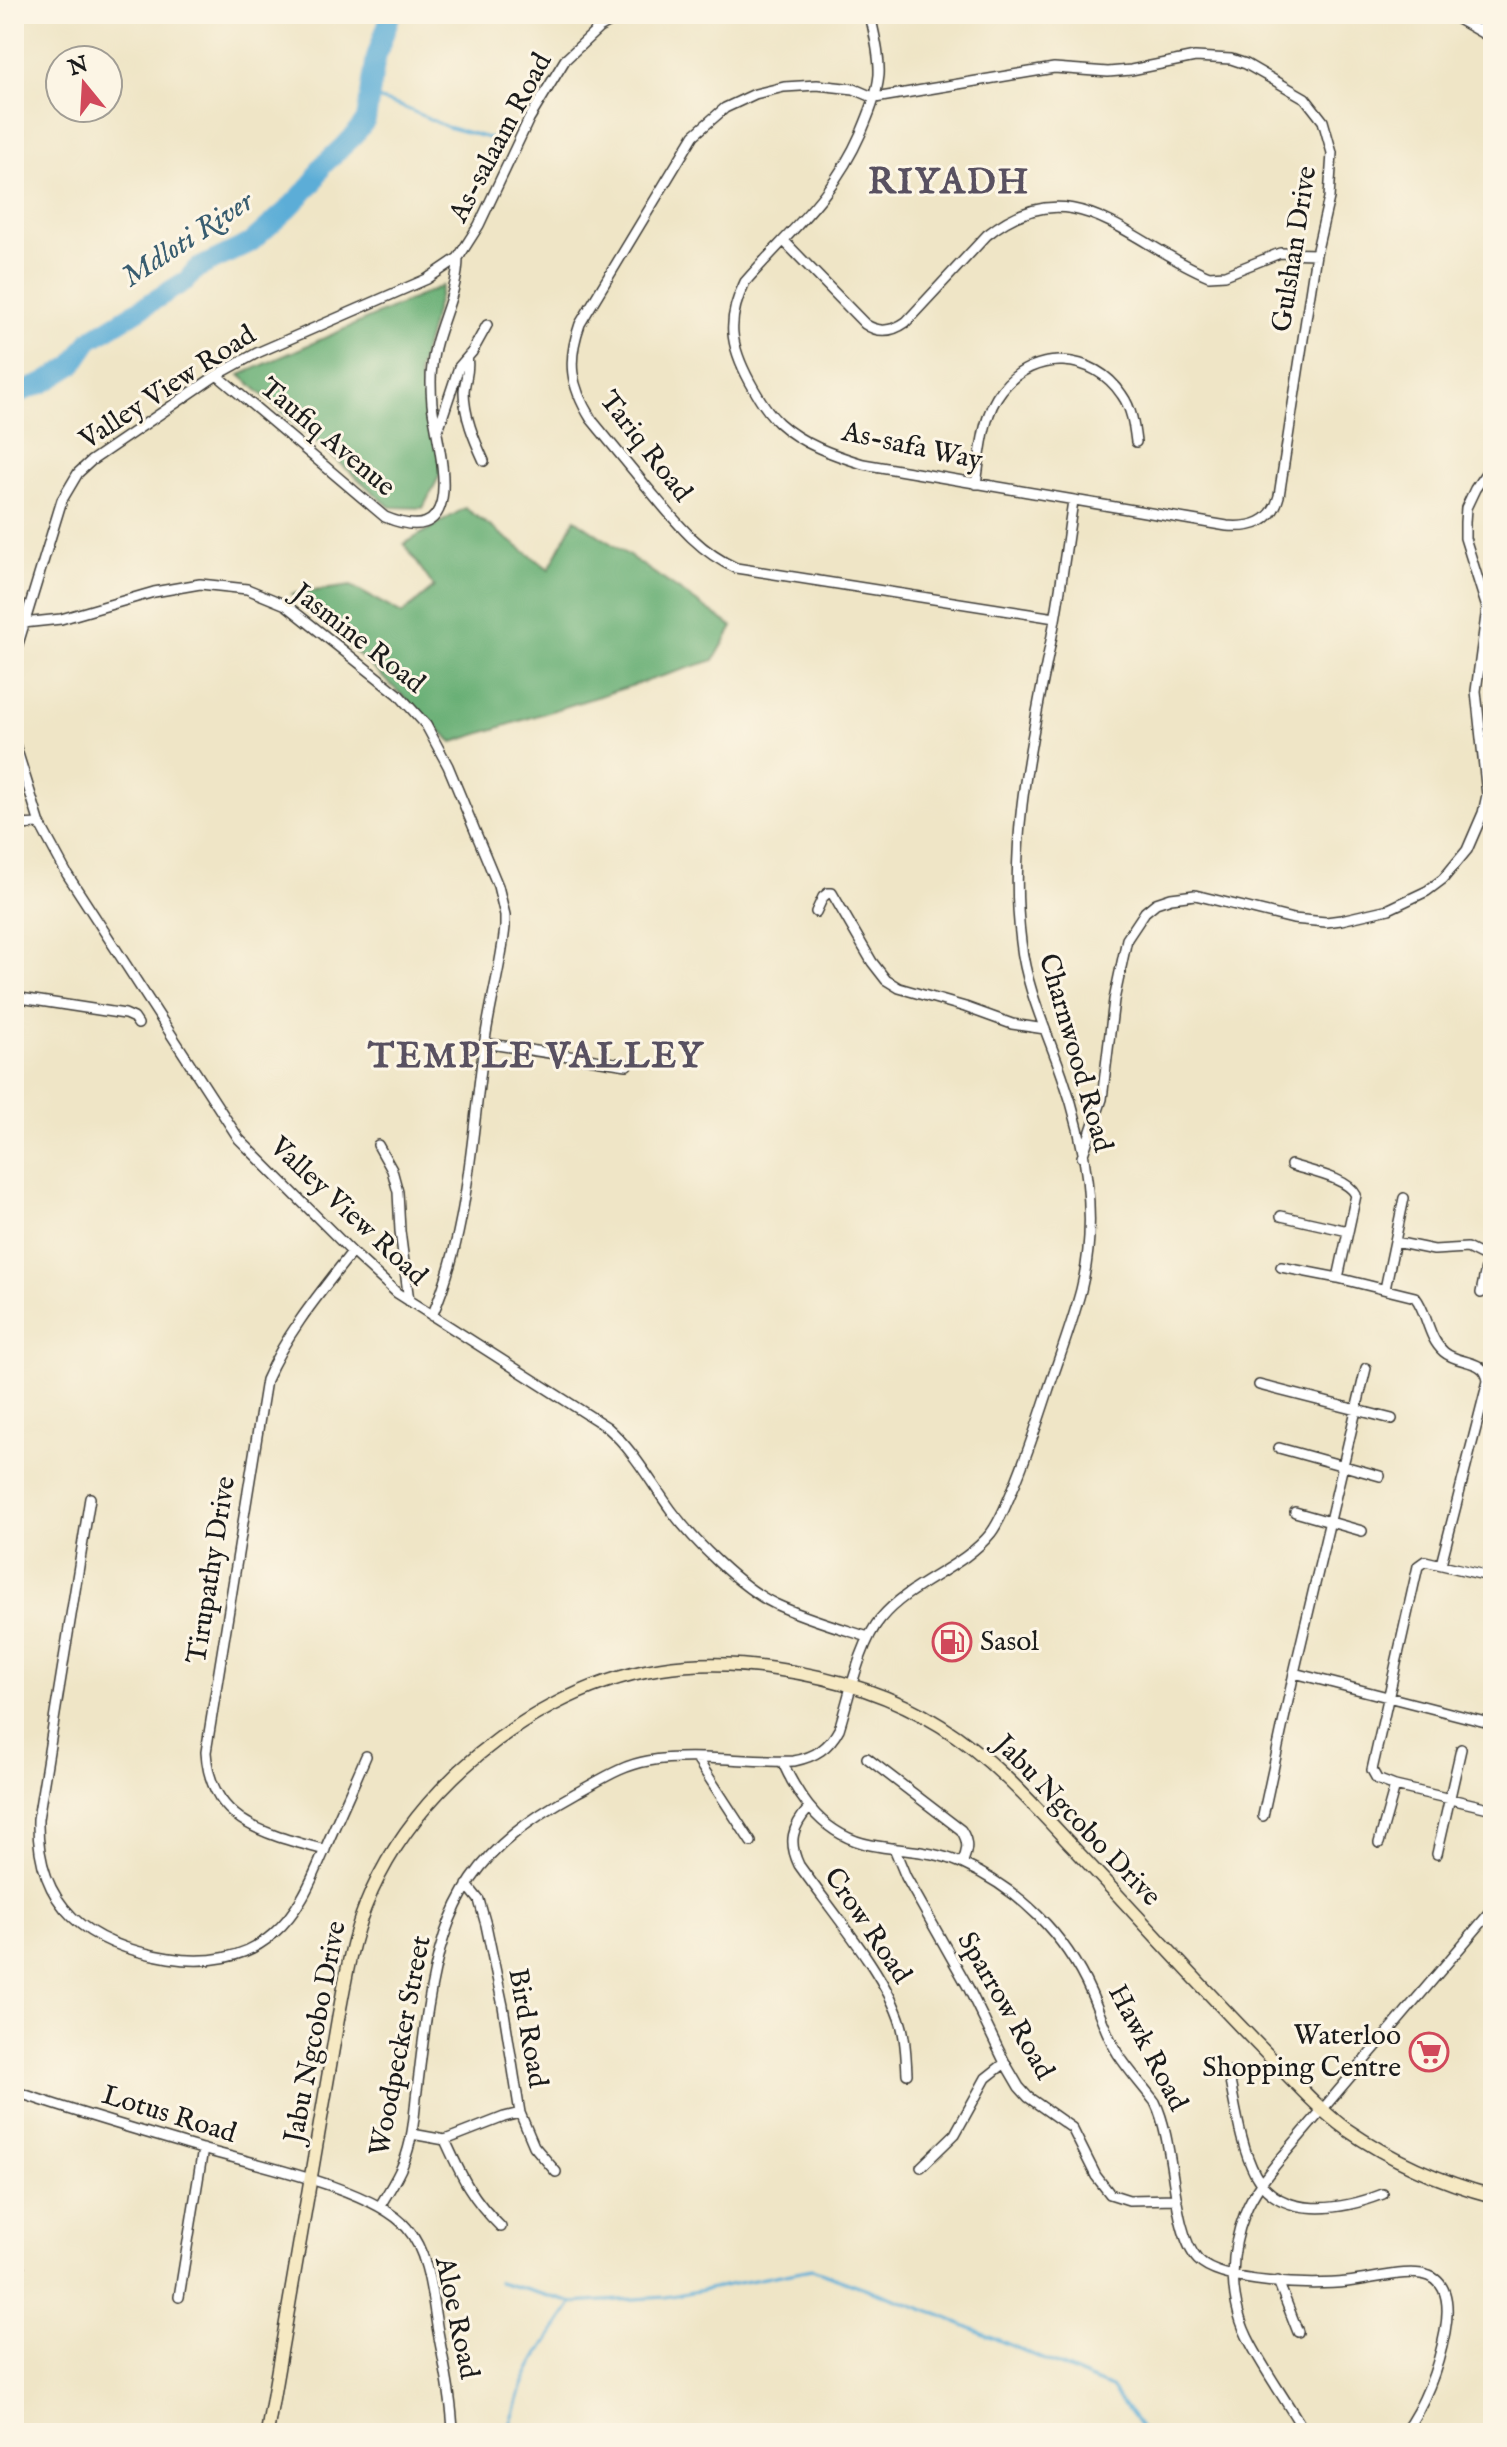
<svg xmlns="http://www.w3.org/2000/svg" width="1507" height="2447" font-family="'IM FELL English',serif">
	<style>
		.forest { fill: #68af74; stroke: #426648; stroke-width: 2 }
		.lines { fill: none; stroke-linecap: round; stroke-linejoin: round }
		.stream { stroke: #5cadd7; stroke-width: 3 }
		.river { stroke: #5cadd7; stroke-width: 20 }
		.minor-casing { stroke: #3c3a36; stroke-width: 12 }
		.secondary-casing { stroke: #3c3a36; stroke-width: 15 }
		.minor { stroke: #fff; stroke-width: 9 }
		.secondary { stroke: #f6e9c3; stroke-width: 12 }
		.labels { text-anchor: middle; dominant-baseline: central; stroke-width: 6; stroke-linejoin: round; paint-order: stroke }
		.street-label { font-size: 28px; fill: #1c1c1c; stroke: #fcf5e5 }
		.poi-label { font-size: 28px; fill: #1c1c1c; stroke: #fcf5e5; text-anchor: start }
		.water-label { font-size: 30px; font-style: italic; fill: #395d70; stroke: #fcf5e5 }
		.district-label { font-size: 36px; font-weight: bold; letter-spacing: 2px; fill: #595161; stroke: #fcf5e5 }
	</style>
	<rect width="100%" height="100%" fill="#fcf5e5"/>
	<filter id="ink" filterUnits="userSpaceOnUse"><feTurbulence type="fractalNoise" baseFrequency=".0125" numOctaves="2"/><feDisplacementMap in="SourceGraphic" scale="16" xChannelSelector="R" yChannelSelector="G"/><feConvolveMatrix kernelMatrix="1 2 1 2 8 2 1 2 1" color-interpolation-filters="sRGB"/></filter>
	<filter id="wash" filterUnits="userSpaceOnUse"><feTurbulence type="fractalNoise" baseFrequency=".006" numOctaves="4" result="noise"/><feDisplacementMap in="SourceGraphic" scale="32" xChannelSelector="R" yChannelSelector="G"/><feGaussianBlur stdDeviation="1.8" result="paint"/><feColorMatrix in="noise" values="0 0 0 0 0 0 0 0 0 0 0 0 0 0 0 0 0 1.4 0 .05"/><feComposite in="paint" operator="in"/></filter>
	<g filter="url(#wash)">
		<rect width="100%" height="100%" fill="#efe5c6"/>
		<path class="forest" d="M442 286 418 373 443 469 423 508 390 507 240 375Z
			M465 508 549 569 575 519 733 627 714 660 453 742 292 594 351 586 402 614 434 587 404 544Z"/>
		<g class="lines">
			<path class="stream" d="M371 97 403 107 447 127 492 139
				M499 2282 573 2303 666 2297 812 2269 942 2316 1111 2388 1145 2433
				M506 2433C515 2417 517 2401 523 2385 535 2356 556 2329 573 2303"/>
			<path class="river" d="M14 395 44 383 73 365 90 340 187 280 196 269 250 243 288 209 313 183 322 166 354 136 366 120 376 57 391 14"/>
		</g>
	</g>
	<g filter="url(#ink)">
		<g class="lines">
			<defs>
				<path id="minor" d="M870 14C874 34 880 55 879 75 877 95 869 114 861 133 832 199 790 230 745 282 726 320 730 345 750 382 758 397 767 412 779 423 802 444 834 455 863 464L1227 526C1252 528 1272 523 1279 496L1316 254 1329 198 1332 153 1323 121 1305 98 1246 64 1231 59 1195 57 1131 70 1108 72 1054 68 875 98 854 89 817 85 784 87 755 94 725 108 694 135 580 324C567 361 570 385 591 419 609 441 628 464 646 486 673 518 697 551 736 568L1055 618
					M1449 14 1493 39
					M1481 32 1487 14
					M784 241 865 324C878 333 892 332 906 322L987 235C1073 166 1128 243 1209 276L1225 275 1280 253 1316 254
					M467 358C470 370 465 379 464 391 464 416 474 439 484 461
					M217 375 385 517C472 553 437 446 432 404 431 391 430 379 432 366 435 329 458 296 458 258
					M438 430 459 367 472 352 487 325
					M976 484C981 453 982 415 1002 390 1033 349 1094 352 1122 395 1132 409 1134 426 1136 442
					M23 623 61 619 154 592 200 584 247 589 286 605 398 694 426 725 448 766 498 886 505 915V927C501 967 489 1007 484 1047 471 1137 469 1231 432 1316
					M14 657 62 500 78 473 91 461 217 375 257 353 427 279 458 258 479 225 529 119 565 60 599 28 625 14
					M14 741 40 824 67 874 239 1139 352 1252 397 1293 607 1427C634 1451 650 1481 671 1510 693 1540 741 1588 775 1604 805 1618 837 1627 868 1637
					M14 825 40 824
					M816 912 823 897 828 893H832L872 962 886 980 899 988 965 1007 1012 1024 1045 1029
					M14 997 125 1014 134 1018 138 1024
					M484 1043 627 1065
					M378 1145 392 1170 398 1192 400 1231 409 1301
					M1082 1157 1102 1099 1114 1000 1127 939 1145 912 1156 903 1171 898 1195 895 1293 919 1326 922 1341 920 1389 909 1427 891 1443 879 1467 850 1483 813 1487 795 1476 691 1487 608 1465 538V522L1466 508 1475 489 1493 463
					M1291 1165C1308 1171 1348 1178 1356 1195L1338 1278
					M1281 1216 1348 1231
					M1395 1242 1434 1250 1467 1248 1493 1261
					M1281 1267 1338 1278 1415 1297C1428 1313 1427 1337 1444 1352 1459 1365 1485 1358 1488 1381L1441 1564
					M1385 1289 1404 1198
					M1481 1293 1488 1258
					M1259 1385 1392 1419
					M1279 1448 1380 1476
					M90 1498 38 1819C36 1908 88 1945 169 1958 205 1964 245 1959 273 1934 302 1909 314 1874 329 1840 341 1812 354 1784 366 1756
					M1295 1512 1362 1531
					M1493 1577 1425 1561 1418 1566 1372 1770 1377 1779 1395 1786 1493 1809
					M1294 1673 1493 1724
					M867 1758 961 1830C969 1842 968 1850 962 1863
					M697 1759 751 1842
					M782 1761C800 1801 825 1836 871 1845 901 1851 932 1850 961 1863 1019 1889 1065 1934 1091 1993 1100 2013 1106 2035 1118 2054 1129 2071 1143 2086 1155 2102 1176 2144 1171 2231 1198 2260 1221 2284 1314 2286 1347 2282 1395 2277 1460 2248 1445 2332 1438 2369 1426 2402 1404 2433
					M809 1808C792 1827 788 1842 799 1865 830 1909 886 1974 901 2024 906 2040 906 2057 907 2074
					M1263 1816 1294 1673 1366 1368
					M1379 1843 1395 1786
					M894 1848 906 1877 968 1987 1005 2063 1019 2087 1028 2097 1072 2128 1096 2176 1110 2194 1129 2200 1177 2199
					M325 1850C266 1834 210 1823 206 1752L266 1380C287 1332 320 1293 352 1252
					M1437 1854 1461 1749
					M467 1885 479 1900 486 1925 503 2006 520 2113 534 2146 556 2172
					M1228 2072C1235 2103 1240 2146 1255 2174 1280 2221 1342 2210 1383 2194
					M14 2091C77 2113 142 2131 205 2150 255 2164 375 2189 407 2228 431 2256 432 2302 439 2337 445 2369 452 2401 453 2433
					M412 2134 445 2140
					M445 2140C462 2177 471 2198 501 2227
					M445 2140 504 2117 520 2113
					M921 2167 955 2134 986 2078 1005 2063
					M380 2206C388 2192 397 2179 403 2164 412 2143 414 2120 416 2098 420 2068 423 2038 428 2007 445 1897 478 1847 576 1793 599 1781 622 1765 648 1761 695 1753 746 1763 794 1761 815 1757 829 1748 839 1729 849 1698 860 1642 881 1618 911 1582 962 1569 991 1533 1000 1521 1006 1505 1012 1491 1026 1458 1037 1425 1048 1391 1059 1358 1072 1324 1081 1290 1099 1220 1086 1142 1062 1075 1047 1032 1026 988 1021 942 1007 833 1035 726 1055 620 1062 580 1067 541 1073 501
					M14 2268 20 2269
					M1278 2281 1298 2332
					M179 2297 203 2149
					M1305 2433C1288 2403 1267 2374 1251 2344 1229 2304 1228 2255 1245 2213 1253 2192 1268 2174 1282 2157L1493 1909"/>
				<path id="secondary" d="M267 2433 338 2019C345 1982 351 1942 365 1907 399 1821 470 1749 551 1706 624 1667 693 1657 775 1669 832 1677 892 1695 941 1726 992 1758 1032 1803 1072 1846 1137 1915 1201 1987 1268 2055 1293 2080 1317 2108 1346 2129 1391 2160 1440 2182 1493 2196"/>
			</defs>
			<use href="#minor" class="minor-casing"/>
			<use href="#secondary" class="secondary-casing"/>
			<use href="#minor" class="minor"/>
			<use href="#secondary" class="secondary"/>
		</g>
	</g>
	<defs>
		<symbol id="fuel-ring" viewBox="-11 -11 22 22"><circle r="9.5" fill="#fcf5e5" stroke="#d1495b" stroke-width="1.5"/><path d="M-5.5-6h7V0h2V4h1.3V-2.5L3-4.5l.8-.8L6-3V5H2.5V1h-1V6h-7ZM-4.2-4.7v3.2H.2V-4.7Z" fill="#d1495b"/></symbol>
		<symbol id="supermarket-ring" viewBox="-11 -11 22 22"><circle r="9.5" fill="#fcf5e5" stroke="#d1495b" stroke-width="1.5"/><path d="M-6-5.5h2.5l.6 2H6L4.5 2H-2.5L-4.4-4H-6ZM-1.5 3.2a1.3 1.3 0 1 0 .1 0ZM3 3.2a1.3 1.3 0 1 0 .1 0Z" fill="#d1495b"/></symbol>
	</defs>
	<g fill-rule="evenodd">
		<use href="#fuel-ring" x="930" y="1620" width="44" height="44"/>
		<use href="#supermarket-ring" x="1407" y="2030" width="44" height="44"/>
	</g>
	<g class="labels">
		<g class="street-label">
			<text transform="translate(501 138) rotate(-62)">As-salaam Road</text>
			<text transform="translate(1295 249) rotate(-81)">Gulshan Drive</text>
			<text transform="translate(168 388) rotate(-33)">Valley View Road</text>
			<text transform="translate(327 438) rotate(40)">Taufiq Avenue</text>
			<text transform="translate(645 447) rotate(52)">Tariq Road</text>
			<text transform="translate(912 447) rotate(12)">As-safa Way</text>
			<text transform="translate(358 639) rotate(38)">Jasmine Road</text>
			<text transform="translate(1075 1053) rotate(74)">Charnwood Road</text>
			<text transform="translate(348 1212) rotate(43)">Valley View Road</text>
			<text transform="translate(212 1570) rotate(-81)">Tirupathy Drive</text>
			<text transform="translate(1077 1821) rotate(46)">Jabu Ngcobo Drive</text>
			<text transform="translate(867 1926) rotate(56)">Crow Road</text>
			<text transform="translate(1005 2006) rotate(60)">Sparrow Road</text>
			<text transform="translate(527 2028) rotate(80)">Bird Road</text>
			<text transform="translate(316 2032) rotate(-79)">Jabu Ngcobo Drive</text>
			<text transform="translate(401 2046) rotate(-79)">Woodpecker Street</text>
			<text transform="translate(1147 2048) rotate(62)">Hawk Road</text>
			<text transform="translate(169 2115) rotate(17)">Lotus Road</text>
			<text transform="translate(456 2318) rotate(78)">Aloe Road</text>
		</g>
		<g class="poi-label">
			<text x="980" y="1642">Sasol</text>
			<text x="1401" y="2036" text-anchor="end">Waterloo<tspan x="1401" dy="32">Shopping Centre</tspan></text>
		</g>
		<g class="water-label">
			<text transform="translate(188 240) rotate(-33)">Mdloti River</text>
		</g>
		<g class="district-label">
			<text x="949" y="183">RIYADH</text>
			<text x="536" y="1057">TEMPLE VALLEY</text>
		</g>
	</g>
	<rect width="1507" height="2447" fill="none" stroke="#fcf5e5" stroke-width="48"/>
	<g transform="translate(84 84) rotate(342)"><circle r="38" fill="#fcf5e5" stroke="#a29e95" stroke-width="2"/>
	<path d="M0-6L14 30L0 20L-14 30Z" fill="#d1495b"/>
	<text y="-12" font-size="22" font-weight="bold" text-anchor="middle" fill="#1c1c1c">N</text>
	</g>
</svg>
